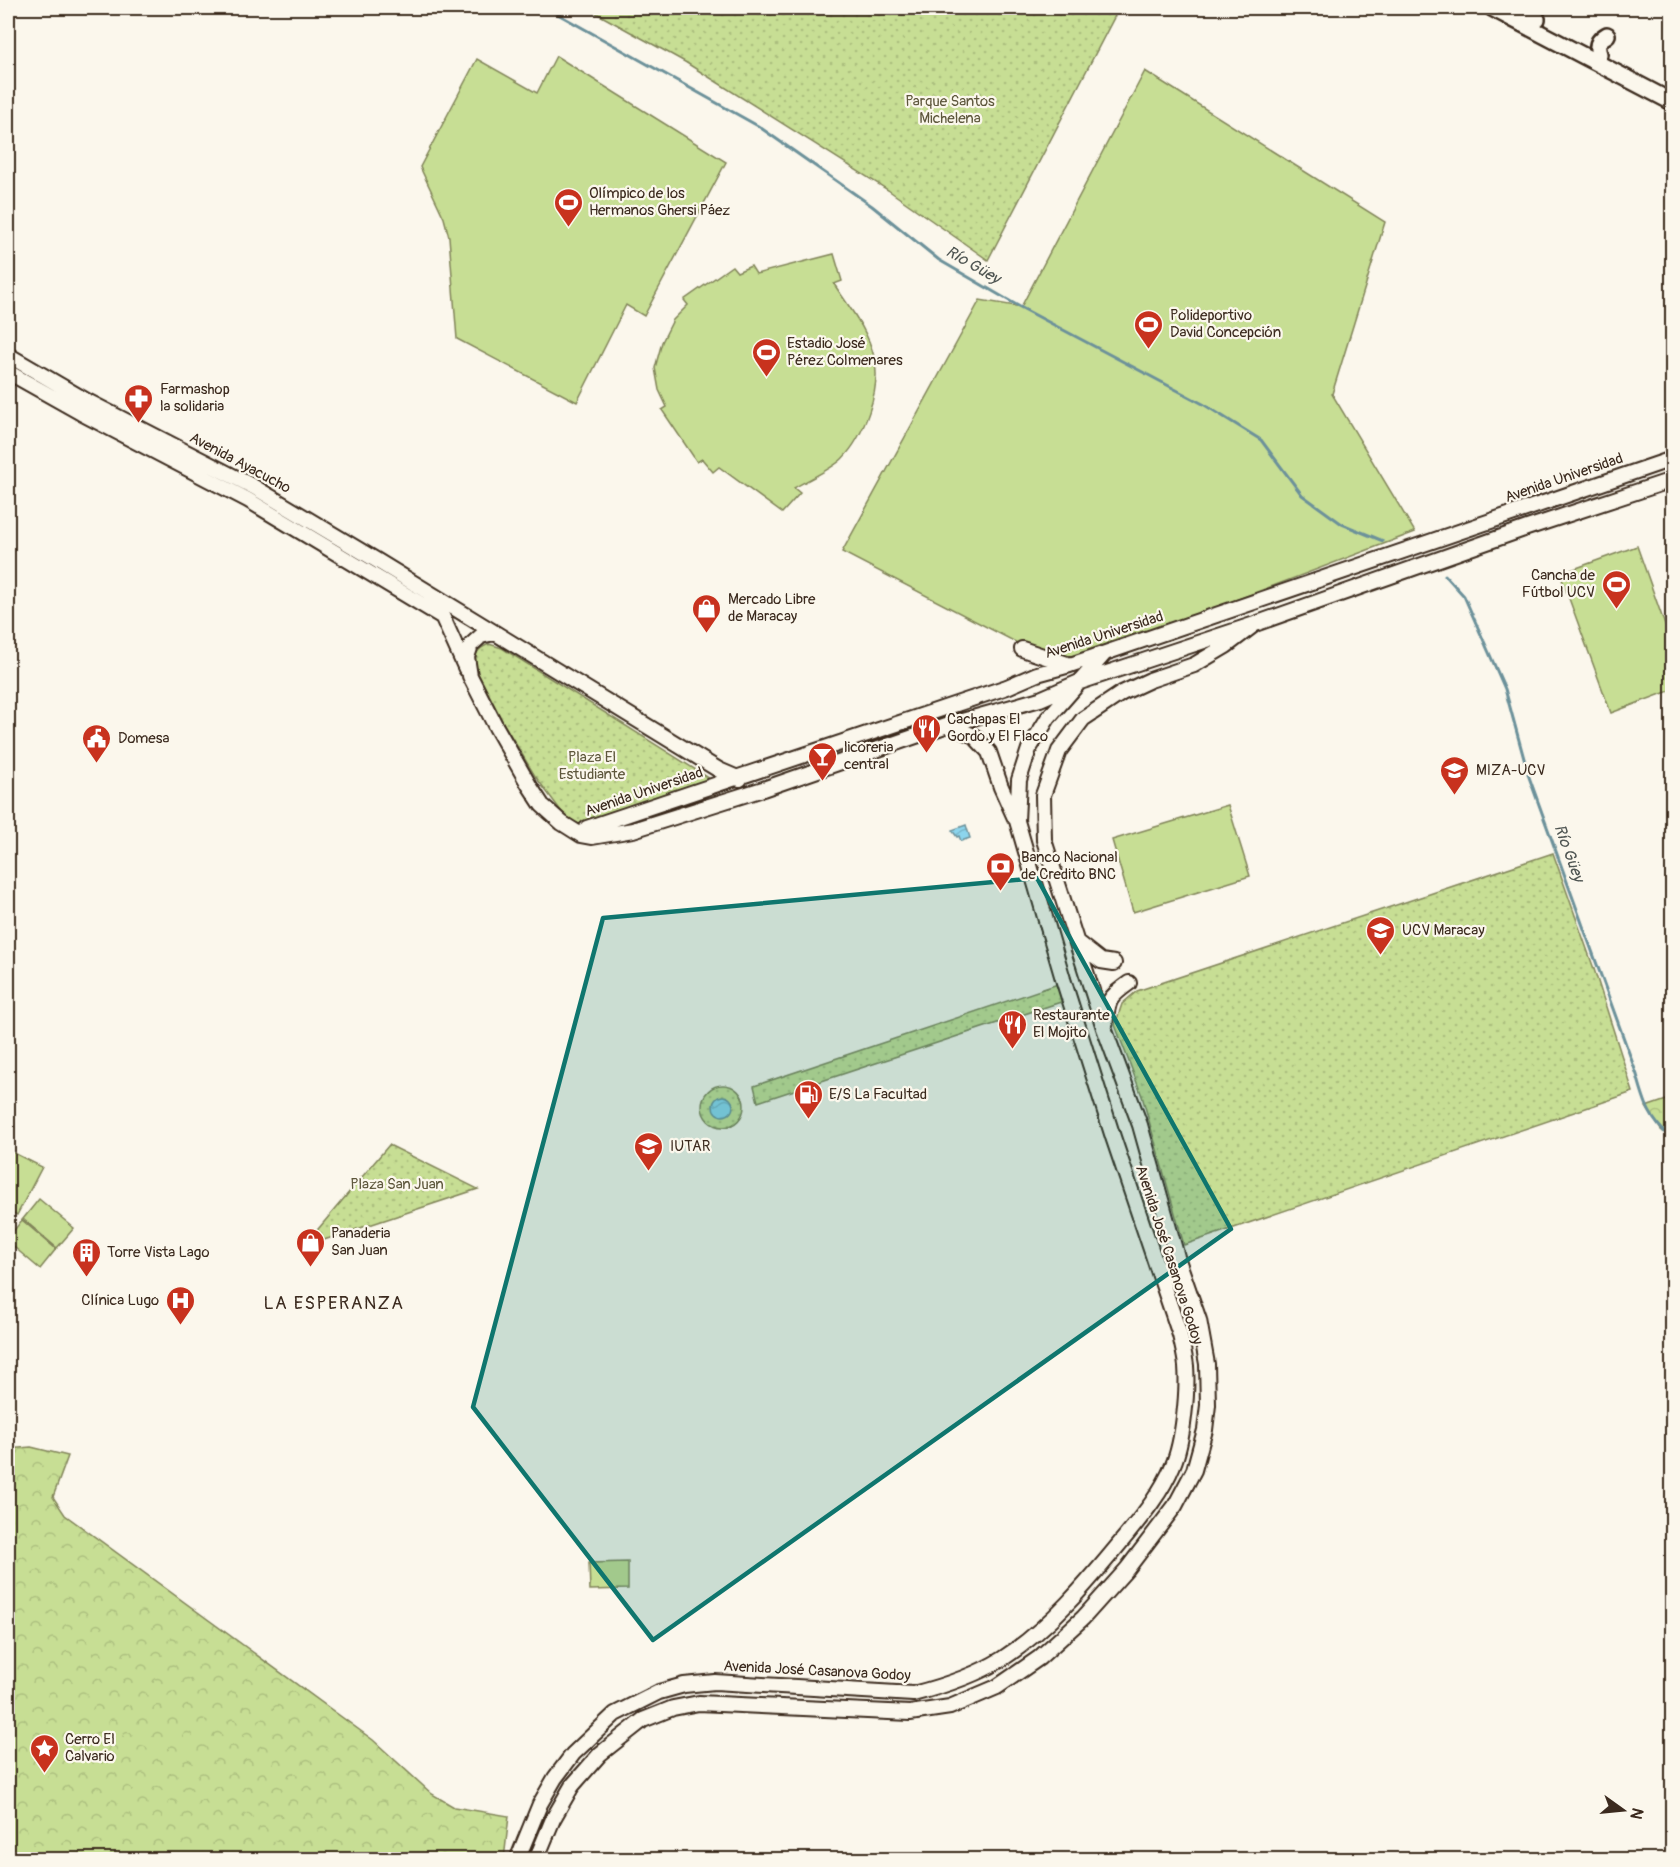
<svg xmlns="http://www.w3.org/2000/svg" width="1680" height="1867" font-family="Pangolin,sans-serif">
	<style>
		.grass { fill: url(#grass-dots); stroke: #818459; stroke-width: 1.5 }
		.forest { fill: url(#forest-crowns); stroke: #818459; stroke-width: 1.5 }
		.pitch { fill: #c7de94; stroke: #818459; stroke-width: 1.5 }
		.water { fill: url(#water-waves); stroke: #6c919a; stroke-width: 1.5 }
		.lines { fill: none; stroke-linecap: round; stroke-linejoin: round }
		.stream { stroke: #6c919a; stroke-width: 3 }
		.secondary-casing { stroke: #3b2a1e; stroke-width: 18 }
		.primary-casing { stroke: #3b2a1e; stroke-width: 20 }
		.secondary { stroke: #fbf7ec; stroke-width: 14 }
		.primary { stroke: #fbf7ec; stroke-width: 15 }
		.marked { fill: #0f766e; fill-opacity: 0.2; stroke: #0f766e; stroke-width: 4.5; stroke-linejoin: round }
		.labels { text-anchor: middle; dominant-baseline: central; stroke-width: 4.5; stroke-linejoin: round; paint-order: stroke }
		.park-label { font-size: 15px; fill: #5e573c; stroke: #fbf7ec }
		.poi-label { font-size: 15px; fill: #3b2a1e; stroke: #fbf7ec; text-anchor: start }
		.street-label { font-size: 15px; fill: #3b2a1e; stroke: #fbf7ec }
		.water-label { font-size: 16px; font-style: italic; fill: #4f5552; stroke: #fbf7ec }
		.quarter-label { font-size: 18px; letter-spacing: 1.5px; fill: #3b2a1e; stroke: #fbf7ec }
	</style>
	<defs>
		<pattern id="grass-dots" width="8" height="8" patternUnits="userSpaceOnUse" patternTransform="scale(1.5)"><rect width="8" height="8" fill="#c7de94"/><path d="M2 2h.1M6 6h.1" fill="none" stroke="#acbf7f" stroke-width="1.8" stroke-linecap="round"/></pattern>
		<pattern id="forest-crowns" width="20" height="18" patternUnits="userSpaceOnUse" patternTransform="scale(1.5)"><rect width="20" height="18" fill="#c7de94"/><path d="M2 6a3 3 0 1 1 6 0M12 15a3 3 0 1 1 6 0" fill="none" stroke="#acbf7f"/></pattern>
		<pattern id="water-waves" width="16" height="10" patternUnits="userSpaceOnUse" patternTransform="scale(1.5)"><rect width="16" height="10" fill="#8cd5ed"/><path d="M0 5q4-4 8 0t8 0" fill="none" stroke="#7ab7cb"/></pattern>
	</defs>
	<rect width="100%" height="100%" fill="#fbf7ec"/>
	<filter id="ink" filterUnits="userSpaceOnUse"><feTurbulence type="fractalNoise" baseFrequency=".0167" numOctaves="2"/><feDisplacementMap in="SourceGraphic" scale="12" xChannelSelector="R" yChannelSelector="G"/><feConvolveMatrix kernelMatrix="1 2 1 2 8 2 1 2 1" color-interpolation-filters="sRGB"/></filter>
	<g filter="url(#ink)">
		<path class="grass" d="M587 8H1119L988 260 888 190 685 62Z
			M489 644 502 648 712 780 582 825 567 819 535 776 505 726 476 669C473 656 476 649 489 644Z
			M1553 853 1594 969 1633 1092 1184 1245 1142 1096 1115 1025 1122 1004 1137 991Z
			M1061 983 1067 1000 758 1102 754 1086Z
			M702 1106a21 21 0 1 1 42 0a21 21 0 1 1-42 0Z
			M389 1145 478 1189 303 1247Z"/>
		<path class="forest" d="M1672 1098V1139L1661 1130 1646 1107Z
			M31 1447 68 1456 53 1497 65 1515 373 1740 432 1794 454 1807 509 1816 504 1859H8V1449Z"/>
		<path class="pitch" d="M556 56 726 162 644 316 626 305 577 402 457 339 449 237 444 218 420 167 477 59 537 93Z
			M1145 71 1385 222 1332 394 1415 532 1062 666 842 552 980 300 1021 307Z
			M834 254 842 281 834 284C849 307 868 330 874 357 882 388 864 437 842 459 832 469 807 480 794 488L800 493 782 513 719 467 713 472 702 459 697 462 662 410 667 407 659 390 655 368 662 342 673 320 688 305 684 300 732 266 737 272 751 266 756 274Z
			M1637 546 1672 645V690L1611 713 1560 574Z
			M1228 805 1250 876 1133 912 1112 840Z
			M8 1150 42 1167 17 1215 8 1210Z
			M39 1199 74 1228 57 1248 23 1219Z
			M22 1220 56 1249 40 1269 8 1242V1238Z
			M628 1562V1589L590 1590 589 1563Z"/>
		<path class="water" d="M966 825 970 838 961 841 959 836 957 837 952 830Z
			M713 1106a10 10 0 1 1 20 0a10 10 0 1 1-20 0Z"/>
		<g class="lines">
			<path class="stream" d="M547 8 758 126 872 206 939 260 1020 307 1203 404 1261 440 1302 495 1342 524 1383 541
				M1445 575 1464 596 1505 689 1529 777 1637 1075C1645 1104 1649 1119 1672 1139"/>
			<defs>
				<path id="secondary" d="M8 355 87 401 254 487 376 560 719 770 740 779
					M8 372 81 413 248 500 441 616
					M438 607 466 669
					M494 633 481 636 471 645 467 657 470 676 496 727 529 785 542 805 562 823 581 835 592 837 633 830 763 789 948 725 1040 699 1077 683 1255 624 1527 528 1672 480
					M1022 649 1070 665
					M948 725 974 736 989 752 1001 787 1015 818
					M581 835 587 828 1007 687 1037 674 1070 665 1672 459
					M1078 943 1101 961 1114 963
					M1105 1026C1108 1000 1108 998 1129 983
					M517 1860 540 1804 555 1778 573 1754 615 1714 659 1692 684 1685 715 1682 913 1694C944 1686 975 1676 1002 1659 1050 1628 1089 1581 1125 1537 1143 1515 1162 1492 1173 1465 1183 1442 1188 1392 1186 1366 1185 1356 1182 1345 1180 1335L1113 1137 1063 979 1017 821 1019 780 1029 749 1048 718 1105 653
					M536 1860 553 1819 572 1786 600 1754 643 1720 673 1708 699 1703 910 1713 950 1707 997 1687 1039 1658 1083 1618 1127 1569 1175 1506 1194 1470 1205 1430 1208 1405 1207 1364 1199 1320 1177 1257 1140 1125 1104 1028 1044 840 1043 795 1059 751 1083 719 1122 693 1150 680 1194 665 1226 646 1255 624"/>
				<path id="primary" d="M1492 8 1672 102
					M1516 8 1537 19
					M1599 54C1596 45 1598 40 1607 35"/>
			</defs>
			<use href="#secondary" class="secondary-casing"/>
			<use href="#primary" class="primary-casing"/>
			<use href="#secondary" class="secondary"/>
			<use href="#primary" class="primary"/>
		</g>
	</g>
	<path class="marked" d="M1037 878 1231 1229 653 1640 473 1407 603 918Z"/>
	<defs>
		<symbol id="stadium-pin" viewBox="-11 -11 22 30"><path d="M0 17L-7.5 6A9.5 9.5 0 1 1 7.5 6Z" fill="#c8321e" stroke="#fbf7ec"/><path d="M0-5a6.5 5 0 1 0 0 10a6.5 5 0 1 0 0-10ZM-3.5-1.8h7v3.6h-7Z" fill="#fff"/></symbol>
		<symbol id="pharmacy-pin" viewBox="-11 -11 22 30"><path d="M0 17L-7.5 6A9.5 9.5 0 1 1 7.5 6Z" fill="#c8321e" stroke="#fbf7ec"/><path d="M-2-6h4v4h4v4h-4v4h-4v-4h-4v-4h4Z" fill="#fff"/></symbol>
		<symbol id="shop-pin" viewBox="-11 -11 22 30"><path d="M0 17L-7.5 6A9.5 9.5 0 1 1 7.5 6Z" fill="#c8321e" stroke="#fbf7ec"/><path d="M-5-2.5h2.3a2.7 3.5 0 0 1 5.4 0H5L5.5 6h-11ZM-1.5-2.5h3a1.5 2.3 0 0 0-3 0Z" fill="#fff"/></symbol>
		<symbol id="restaurant-pin" viewBox="-11 -11 22 30"><path d="M0 17L-7.5 6A9.5 9.5 0 1 1 7.5 6Z" fill="#c8321e" stroke="#fbf7ec"/><path d="M-5-6h1v4h1v-4h1v4h1v-4h1v5L-1.5 .5V6h-2V.5L-5-1ZM5-6V6H3V1.5H1.5Q1.5-4 5-6Z" fill="#fff"/></symbol>
		<symbol id="civic-pin" viewBox="-11 -11 22 30"><path d="M0 17L-7.5 6A9.5 9.5 0 1 1 7.5 6Z" fill="#c8321e" stroke="#fbf7ec"/><path d="M-.6-6.5H3V-4.5H.6V-3L4-1V1h2V6H-6V1h2V-1L-.6-3ZM-1.2 2.5V6h2.4V2.5Z" fill="#fff"/></symbol>
		<symbol id="bar-pin" viewBox="-11 -11 22 30"><path d="M0 17L-7.5 6A9.5 9.5 0 1 1 7.5 6Z" fill="#c8321e" stroke="#fbf7ec"/><path d="M-6-5H6L.8 .8V4.5H3.5V6h-7V4.5H-.8V.8Z" fill="#fff"/></symbol>
		<symbol id="university-pin" viewBox="-11 -11 22 30"><path d="M0 17L-7.5 6A9.5 9.5 0 1 1 7.5 6Z" fill="#c8321e" stroke="#fbf7ec"/><path d="M0-5L7-2L0 1L-7-2ZM-4 1L0 2.5L4 1V4Q0 6-4 4Z" fill="#fff"/></symbol>
		<symbol id="bank-pin" viewBox="-11 -11 22 30"><path d="M0 17L-7.5 6A9.5 9.5 0 1 1 7.5 6Z" fill="#c8321e" stroke="#fbf7ec"/><path d="M-6-4H6V4H-6ZM0-2.3a2.3 2.3 0 1 0 0 4.6a2.3 2.3 0 1 0 0-4.6Z" fill="#fff"/></symbol>
		<symbol id="fuel-pin" viewBox="-11 -11 22 30"><path d="M0 17L-7.5 6A9.5 9.5 0 1 1 7.5 6Z" fill="#c8321e" stroke="#fbf7ec"/><path d="M-5.5-6h7V0h2V4h1.3V-2.5L3-4.5l.8-.8L6-3V5H2.5V1h-1V6h-7ZM-4.2-4.7v3.2H.2V-4.7Z" fill="#fff"/></symbol>
		<symbol id="building-pin" viewBox="-11 -11 22 30"><path d="M0 17L-7.5 6A9.5 9.5 0 1 1 7.5 6Z" fill="#c8321e" stroke="#fbf7ec"/><path d="M-4-6H4V6H1V3H-1V6H-4ZM-2.5-4.3h1.7v1.8h-1.7ZM.8-4.3h1.7v1.8H.8ZM-2.5-1h1.7V.8h-1.7ZM.8-1h1.7V.8H.8Z" fill="#fff"/></symbol>
		<symbol id="hospital-pin" viewBox="-11 -11 22 30"><path d="M0 17L-7.5 6A9.5 9.5 0 1 1 7.5 6Z" fill="#c8321e" stroke="#fbf7ec"/><path d="M-5-5h3v3.5h4V-5h3V5h-3V1.5h-4V5h-3Z" fill="#fff"/></symbol>
		<symbol id="sight-pin" viewBox="-11 -11 22 30"><path d="M0 17L-7.5 6A9.5 9.5 0 1 1 7.5 6Z" fill="#c8321e" stroke="#fbf7ec"/><path d="M0-6L1.8-2.2L6-1.7L2.9 1.2L3.7 5.4L0 3.3L-3.7 5.4L-2.9 1.2L-6-1.7L-1.8-2.2Z" fill="#fff"/></symbol>
	</defs>
	<g fill-rule="evenodd">
		<use href="#stadium-pin" x="552" y="186" width="33" height="45"/>
		<use href="#stadium-pin" x="1132" y="308" width="33" height="45"/>
		<use href="#stadium-pin" x="750" y="336" width="33" height="45"/>
		<use href="#pharmacy-pin" x="122" y="382" width="33" height="45"/>
		<use href="#stadium-pin" x="1600" y="568" width="33" height="45"/>
		<use href="#shop-pin" x="690" y="592" width="33" height="45"/>
		<use href="#restaurant-pin" x="910" y="712" width="33" height="45"/>
		<use href="#civic-pin" x="80" y="722" width="33" height="45"/>
		<use href="#bar-pin" x="806" y="740" width="33" height="45"/>
		<use href="#university-pin" x="1438" y="754" width="33" height="45"/>
		<use href="#bank-pin" x="984" y="850" width="33" height="45"/>
		<use href="#university-pin" x="1364" y="914" width="33" height="45"/>
		<use href="#restaurant-pin" x="996" y="1008" width="33" height="45"/>
		<use href="#fuel-pin" x="792" y="1078" width="33" height="45"/>
		<use href="#university-pin" x="632" y="1130" width="33" height="45"/>
		<use href="#shop-pin" x="294" y="1226" width="33" height="45"/>
		<use href="#building-pin" x="70" y="1236" width="33" height="45"/>
		<use href="#hospital-pin" x="164" y="1284" width="33" height="45"/>
		<use href="#sight-pin" x="28" y="1732" width="33" height="45"/>
	</g>
	<g class="labels">
		<g class="park-label">
			<text x="950" y="101">Parque Santos<tspan x="950" dy="17">Michelena</tspan></text>
			<text x="592" y="757">Plaza El<tspan x="592" dy="17">Estudiante</tspan></text>
			<text x="397" y="1184">Plaza San Juan</text>
		</g>
		<g class="poi-label">
			<text x="589" y="193">Olímpico de los<tspan x="589" dy="17">Hermanos Ghersi Páez</tspan></text>
			<text x="1170" y="315">Polideportivo<tspan x="1170" dy="17">David Concepción</tspan></text>
			<text x="787" y="343">Estadio José<tspan x="787" dy="17">Pérez Colmenares</tspan></text>
			<text x="160" y="389">Farmashop<tspan x="160" dy="17">la solidaria</tspan></text>
			<text x="1595" y="575" text-anchor="end">Cancha de<tspan x="1595" dy="17">Fútbol UCV</tspan></text>
			<text x="728" y="599">Mercado Libre<tspan x="728" dy="17">de Maracay</tspan></text>
			<text x="947" y="719">Cachapas El<tspan x="947" dy="17">Gordo y El Flaco</tspan></text>
			<text x="118" y="738">Domesa</text>
			<text x="844" y="747">licoreria<tspan x="844" dy="17">central</tspan></text>
			<text x="1476" y="770">MIZA-UCV</text>
			<text x="1021" y="857">Banco Nacional<tspan x="1021" dy="17">de Credito BNC</tspan></text>
			<text x="1402" y="930">UCV Maracay</text>
			<text x="1033" y="1015">Restaurante<tspan x="1033" dy="17">El Mojito</tspan></text>
			<text x="829" y="1094">E/S La Facultad</text>
			<text x="670" y="1146">IUTAR</text>
			<text x="331" y="1233">Panaderia<tspan x="331" dy="17">San Juan</tspan></text>
			<text x="107" y="1252">Torre Vista Lago</text>
			<text x="159" y="1300" text-anchor="end">Clínica Lugo</text>
			<text x="65" y="1739">Cerro El<tspan x="65" dy="17">Calvario</tspan></text>
		</g>
		<g class="street-label">
			<text transform="translate(240 463) rotate(28)">Avenida Ayacucho</text>
			<text transform="translate(1564 478) rotate(-19)">Avenida Universidad</text>
			<text transform="translate(1104 635) rotate(-18)">Avenida Universidad</text>
			<text transform="translate(644 792) rotate(-19)">Avenida Universidad</text>
			<text transform="translate(1169 1255) rotate(72)">Avenida José Casanova Godoy</text>
			<text transform="translate(817 1671) rotate(3)">Avenida José Casanova Godoy</text>
		</g>
		<g class="water-label">
			<text transform="translate(973 265) rotate(30)">Río Güey</text>
			<text transform="translate(1569 853) rotate(70)">Río Güey</text>
		</g>
		<g class="quarter-label">
			<text x="334" y="1303">LA ESPERANZA</text>
		</g>
	</g>
	<rect width="1680" height="1867" fill="none" stroke="#fbf7ec" stroke-width="30"/>
	<rect x="15" y="15" width="1650" height="1837" fill="none" stroke="#3b2a1e" stroke-width="2" filter="url(#ink)"/>
	<g transform="translate(1623 1810) rotate(105)" stroke="#fbf7ec" stroke-width="4.5" paint-order="stroke">
	<path d="M0-4.5L10 22L0 15L-10 22Z" fill="#3b2a1e"/>
	<text y="-9" font-size="16" font-weight="bold" text-anchor="middle" fill="#3b2a1e">N</text>
	</g>
</svg>
